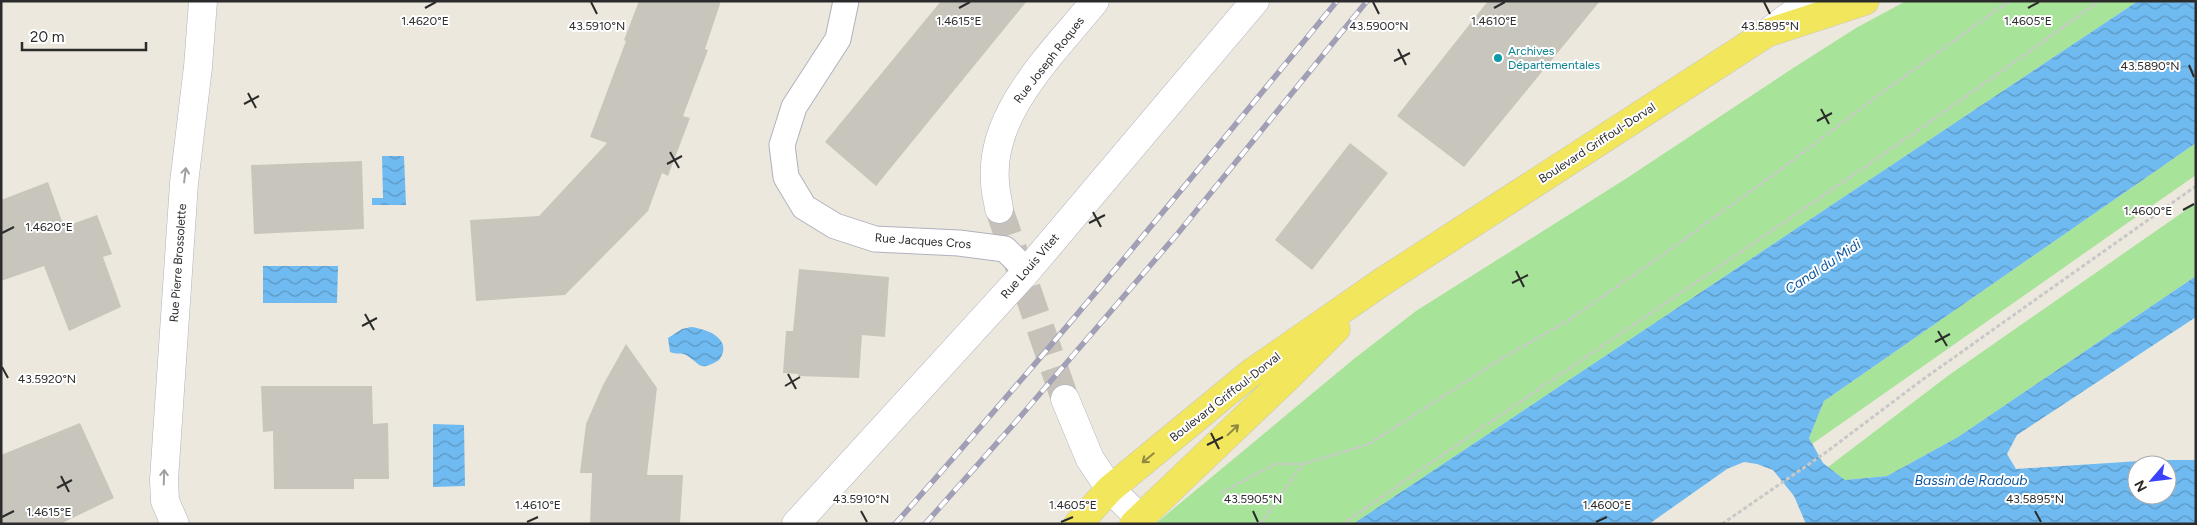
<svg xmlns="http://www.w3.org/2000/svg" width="2197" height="525" font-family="Figtree,sans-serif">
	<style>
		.grass { fill: #a7e499 }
		.water { fill: url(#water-waves); fill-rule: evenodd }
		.building { fill: #c8c5bc }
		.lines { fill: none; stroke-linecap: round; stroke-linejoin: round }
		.minor-tunnel { stroke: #c6c2b9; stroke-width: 28; stroke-dasharray: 28 14; stroke-linecap: butt }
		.service-casing { stroke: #b1b1bf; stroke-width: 27 }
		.minor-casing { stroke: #b1b1bf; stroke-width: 29 }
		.secondary-casing { stroke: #b1b1bf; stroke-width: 29 }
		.primary-casing { stroke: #c8c8c8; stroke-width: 29 }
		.path { stroke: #c8c8c8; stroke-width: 3; stroke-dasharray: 4 2.5; stroke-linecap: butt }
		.service { stroke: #fff; stroke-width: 25 }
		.minor { stroke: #fff; stroke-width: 28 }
		.secondary { stroke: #fff; stroke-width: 28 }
		.primary { stroke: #f2e65d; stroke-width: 28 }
		.rail-casing { stroke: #a09fb5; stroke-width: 5.5 }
		.rail { stroke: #fff; stroke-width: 4; stroke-dasharray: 11; stroke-linecap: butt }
		.oneway { stroke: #a0a0a0 }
		.oneway2 { stroke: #8e8844 }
		.ticks { fill: none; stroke: #2b2b2b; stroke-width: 2 }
		.culture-dot { fill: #0f9aa8; stroke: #fff; stroke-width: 2 }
		.labels { text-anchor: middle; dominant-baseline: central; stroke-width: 4; stroke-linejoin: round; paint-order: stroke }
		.culture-label { font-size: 12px; fill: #0d838f; stroke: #fff; text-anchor: start }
		.street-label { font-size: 12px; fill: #2b2b2b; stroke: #fff }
		.water-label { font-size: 14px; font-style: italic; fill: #0c559e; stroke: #fff }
		.ticks-label { font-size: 12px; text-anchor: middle; fill: #2b2b2b; stroke: #fff; stroke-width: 4; stroke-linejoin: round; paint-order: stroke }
	</style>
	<defs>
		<pattern id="water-waves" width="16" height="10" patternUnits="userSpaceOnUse" patternTransform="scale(1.25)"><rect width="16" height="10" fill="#6fbaf0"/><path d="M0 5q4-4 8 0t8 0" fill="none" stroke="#5b97c3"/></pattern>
	</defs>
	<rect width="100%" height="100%" fill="#ede8dd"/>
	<path class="grass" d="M1906 1H2138L1353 524H1155L1355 358 1416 311 1627 178 1787 72 1856 28Z
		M2196 143V175L1812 444 1809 438 1824 401Z
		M2196 203V276L1958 437 1887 476 1845 480 1828 467 1949 375Z"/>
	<path class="water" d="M2138 1H2196V143L1824 401 1809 438 1823 463 1845 480 1887 476 1958 437 2196 276V317L2017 435 2007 454 2016 469 2155 460H2196V524H1806L1794 496 1773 470 1757 464 1744 462 1727 469 1649 524H1353ZM2137 465H2167V495H2137Z
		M382 156H404L406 205H372V198H383Z
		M263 266H338L337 303H263Z
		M691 327C707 329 734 339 719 360 699 372 702 365 686 355 681 352 676 355 670 352L668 338 682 329Z
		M433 424 464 425 465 486 433 487Z"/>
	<path class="building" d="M639 1H721L705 49 708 50 683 116 690 118 668 176 662 173 648 211 565 295 476 301 470 220 539 216 607 143 590 137 626 41 624 40Z
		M941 1H1027L876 186 825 142Z
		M1488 1H1600L1464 167 1397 116Z
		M1350 143 1388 173 1312 270 1275 240Z
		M362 161 364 229 254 234 251 165Z
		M48 182 64 227 97 215 112 254 103 257 121 307 69 331 44 266 1 281V200Z
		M799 269 889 277 885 337 862 335 859 378 798 376V374L783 373 786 331H793Z
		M626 344 657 388 647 475H683L680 524H590L592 473H580L586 424 603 385Z
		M261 386H372L373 424 388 423 389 479H354V489H274L273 431 263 432Z
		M80 423 114 498 60 524H1V455Z"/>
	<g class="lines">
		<path class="minor-tunnel" d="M999 209 1065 399"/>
		<defs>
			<path id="service" d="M846 1 838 39 794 107 782 145 786 177 804 207 835 226 875 239 959 243 1005 249 1027 271"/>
			<path id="minor" d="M999 209C998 200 995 191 995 182 989 112 1055 51 1095 1
				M1065 399 1090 459 1110 489 1140 518
				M175 524 165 501 164 480 184 183 198 67 203 1
				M796 524 1027 271 1255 1"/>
			<path id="secondary" d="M1771 30 1810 1"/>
			<path id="primary" d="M1078 524 1110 489 1251 373 1382 282 1767 33 1865 1
				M1134 524 1289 376 1336 329"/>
		</defs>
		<use href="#service" class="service-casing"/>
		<use href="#minor" class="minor-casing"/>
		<use href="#secondary" class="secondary-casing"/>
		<use href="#primary" class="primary-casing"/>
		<path class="path" d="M1221 493 1275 464H1302
			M1260 524 1303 464 1369 444 1501 359 1567 321 1668 251 1777 172 1884 91 2009 1
			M1343 524C1594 348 1852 182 2099 1
			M1722 524 1825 453 1922 380 2196 186"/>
		<use href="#service" class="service"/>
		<use href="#minor" class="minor"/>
		<use href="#secondary" class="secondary"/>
		<use href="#primary" class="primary"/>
		<defs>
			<path id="rail" d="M895 524C1047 354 1192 178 1337 1
				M925 524 1020 417 1179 232 1367 1"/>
		</defs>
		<use href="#rail" class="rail-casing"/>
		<use href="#rail" class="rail"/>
	</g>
	<defs><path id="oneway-shaft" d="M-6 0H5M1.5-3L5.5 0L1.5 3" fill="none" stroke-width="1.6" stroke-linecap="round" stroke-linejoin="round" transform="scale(1.25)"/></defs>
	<g class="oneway">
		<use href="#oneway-shaft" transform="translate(185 175) rotate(-83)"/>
		<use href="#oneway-shaft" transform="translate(164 477) rotate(-88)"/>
	</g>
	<g class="oneway2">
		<use href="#oneway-shaft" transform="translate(1233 430) rotate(-43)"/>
		<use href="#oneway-shaft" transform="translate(1148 458) rotate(141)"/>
	</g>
	<path class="ticks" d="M591 2 597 14M1373 2 1379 14M1764 2 1770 14M425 8 436 2M959 8 970 2M1494 8 1505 2M2028 8 2039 2M1398 49 1406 65M1394 61 1410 53M2189 65 2194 77M248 93 256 108M244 104 259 96M1821 109 1829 124M1817 121 1832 113M670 152 679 168M667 164 682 156M2183 210 2194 204M1093 212 1101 227M1089 223 1105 215M2 233 14 227M1516 271 1524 287M1512 283 1528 275M365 314 374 330M362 326 377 318M1938 331 1947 346M1935 342 1950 334M2 367 8 378M788 374 796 389M785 386 800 377M1211 433 1219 449M1207 445 1223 437M61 476 69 492M57 488 72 480M861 511 867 522M1253 511 1258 522M2035 511 2041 522M2 517 14 511M527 522 538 517M1061 522 1073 517M1596 522 1607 517"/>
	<circle class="culture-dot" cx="1498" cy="58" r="5"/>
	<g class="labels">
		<g class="culture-label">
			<text x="1508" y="51">Archives<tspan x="1508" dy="14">Départementales</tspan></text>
		</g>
		<g class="street-label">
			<text transform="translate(1049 60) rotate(-52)">Rue Joseph Roques</text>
			<text transform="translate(1597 143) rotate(-33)">Boulevard Griffoul-Dorval</text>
			<text transform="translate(923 241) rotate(4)">Rue Jacques Cros</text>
			<text transform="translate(178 263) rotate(-86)">Rue Pierre Brossolette</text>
			<text transform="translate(1030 266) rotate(-49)">Rue Louis Vitet</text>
			<text transform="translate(1225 397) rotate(-38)">Boulevard Griffoul-Dorval</text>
		</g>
		<g class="water-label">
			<text transform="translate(1823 267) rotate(-33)">Canal du Midi</text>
			<text x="1971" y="480">Bassin de Radoub</text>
		</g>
	</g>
	<g class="ticks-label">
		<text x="959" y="25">1.4615°E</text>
		<text x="1494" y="25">1.4610°E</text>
		<text x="2028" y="25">1.4605°E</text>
		<text x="425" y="25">1.4620°E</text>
		<text x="597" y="30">43.5910°N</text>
		<text x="1770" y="30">43.5895°N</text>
		<text x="1379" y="30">43.5900°N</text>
		<text x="2150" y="70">43.5890°N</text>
		<text x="2148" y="215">1.4600°E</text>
		<text x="49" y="231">1.4620°E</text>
		<text x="47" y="383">43.5920°N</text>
		<text x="861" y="503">43.5910°N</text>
		<text x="1253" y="503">43.5905°N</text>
		<text x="2035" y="503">43.5895°N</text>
		<text x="538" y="509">1.4610°E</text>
		<text x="1073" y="509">1.4605°E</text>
		<text x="1607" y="509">1.4600°E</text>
		<text x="49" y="516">1.4615°E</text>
	</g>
	<rect width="2197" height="525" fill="none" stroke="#2b2b2b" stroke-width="5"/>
	<g transform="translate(2152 480) rotate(242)"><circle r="24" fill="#ffffff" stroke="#aaaaaa"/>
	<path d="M0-4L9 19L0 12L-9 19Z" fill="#3b42fc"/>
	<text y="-8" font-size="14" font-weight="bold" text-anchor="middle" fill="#2b2b2b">N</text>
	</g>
	<path d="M22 42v8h124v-8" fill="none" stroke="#2b2b2b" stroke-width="2.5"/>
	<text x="30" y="42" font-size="15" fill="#2b2b2b" stroke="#ffffff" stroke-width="4" paint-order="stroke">20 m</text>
</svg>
